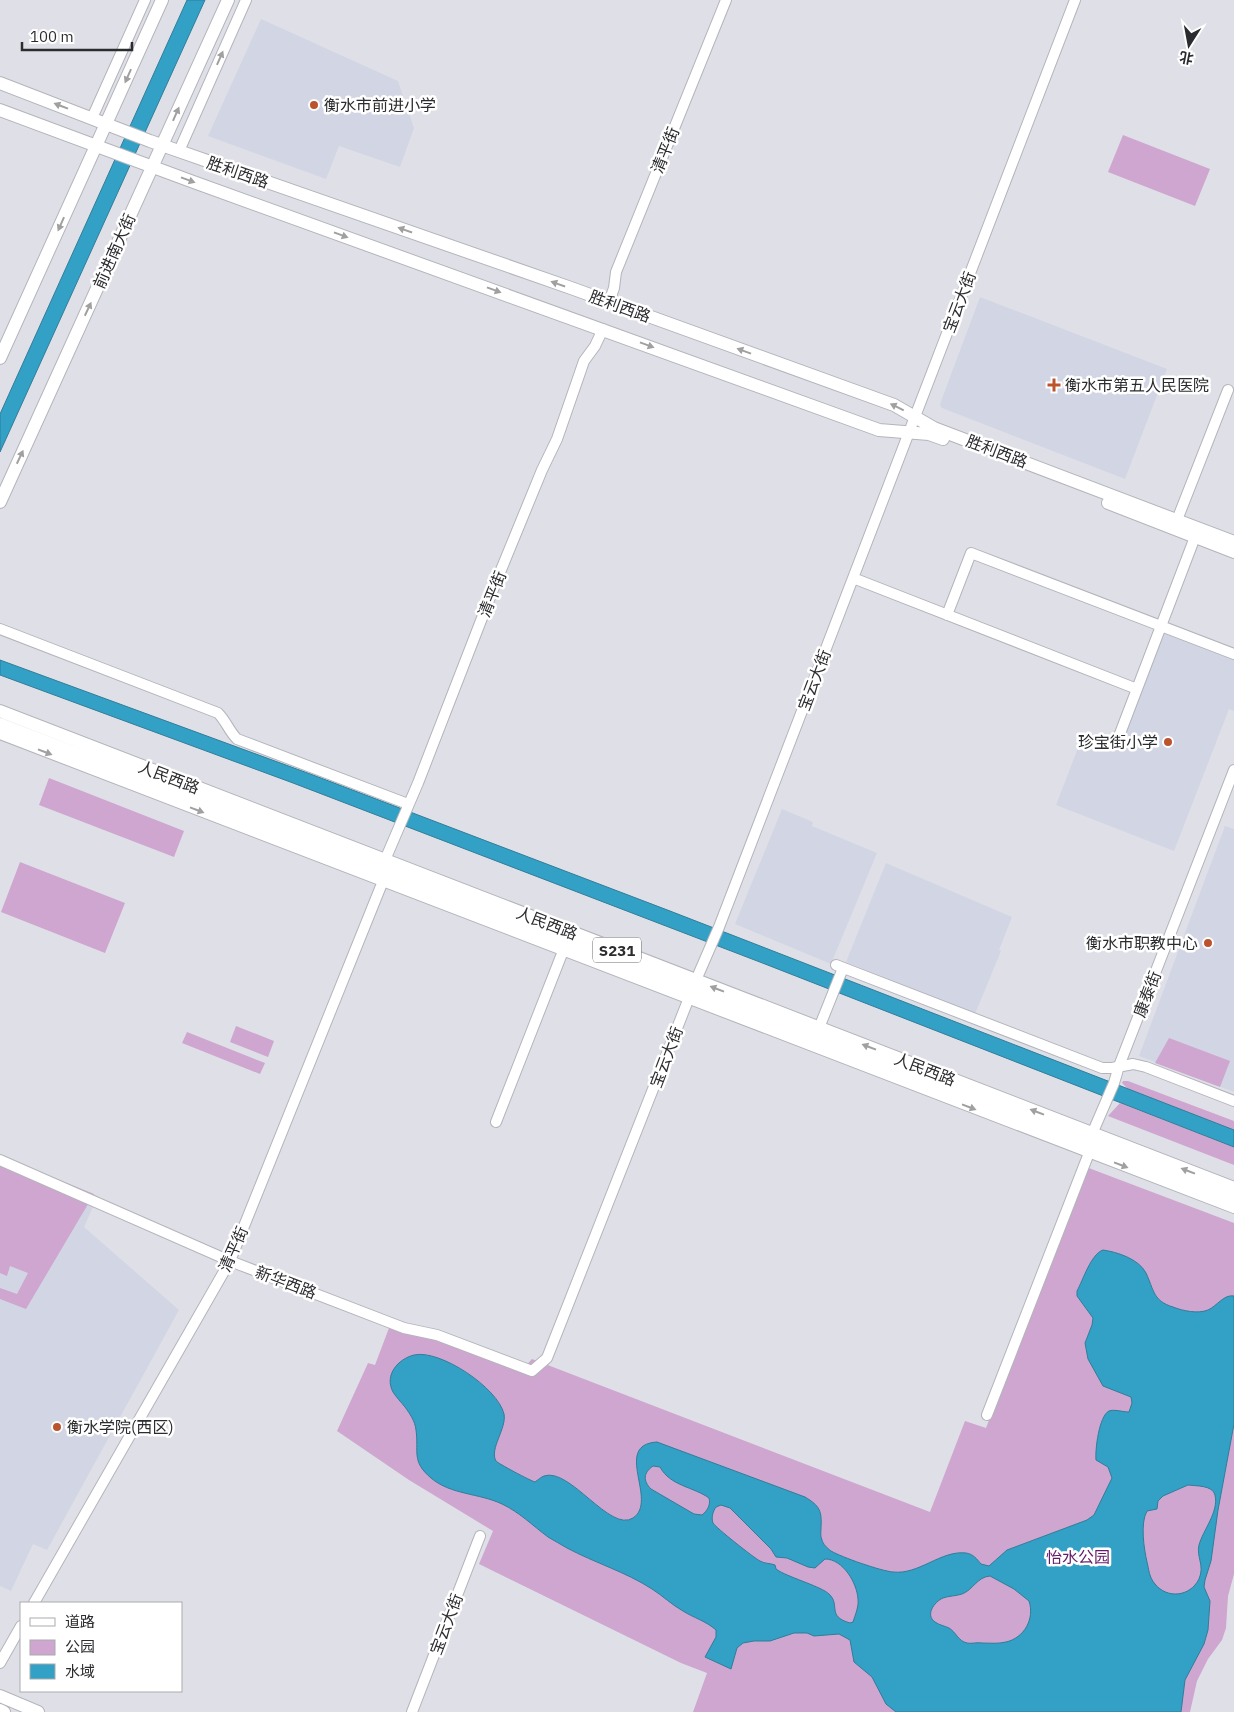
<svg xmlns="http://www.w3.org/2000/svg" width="1234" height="1712" font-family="'IBM Plex Sans','Noto Sans SC',sans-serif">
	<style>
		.built { fill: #d2d5e3 }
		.green { fill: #cea6cf }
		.water { fill: #33a0c6; stroke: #317d99; fill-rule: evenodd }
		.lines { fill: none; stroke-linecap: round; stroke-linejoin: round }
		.minor-casing { stroke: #b3b5bb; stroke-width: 12 }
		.major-casing { stroke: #b3b5bb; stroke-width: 14 }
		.minor { stroke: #fff; stroke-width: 10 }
		.major { stroke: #fff; stroke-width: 12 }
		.oneway { fill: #a0a0a1 }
		.poi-dot { fill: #bb532d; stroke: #fff; stroke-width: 2 }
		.labels { text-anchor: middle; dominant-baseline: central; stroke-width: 5; stroke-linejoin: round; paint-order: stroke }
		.shield { fill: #fff; stroke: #6b6b6d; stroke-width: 1 }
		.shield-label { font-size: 15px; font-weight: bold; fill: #2b2c2f }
		.poi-label { font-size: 16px; fill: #2b2c2f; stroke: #fff; text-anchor: start }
		.street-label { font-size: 16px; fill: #2b2c2f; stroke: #fff }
		.park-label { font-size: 16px; fill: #641c68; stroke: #fff }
	</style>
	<rect width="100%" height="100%" fill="#dfe0e7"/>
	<path class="built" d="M261 19 398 81 414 128 400 167 339 146 326 179 208 136Z
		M980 297 1167 369 1125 479 942 408 940 405 941 401Z
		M1163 631 1234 659V711L1229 709 1174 851 1056 805 1083 735 1117 748Z
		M782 809 813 822 812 826 877 853 831 964 735 924Z
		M1225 826 1234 829V1092L1139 1056Z
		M886 863 1012 917 999 950 1001 951 975 1014 846 962Z
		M0 1156 98 1196 84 1227 179 1310 47 1550 33 1544 11 1591 0 1586Z"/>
	<path class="green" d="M1123 135 1210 169 1195 206 1108 172Z
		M49 778 184 831 174 857 39 805Z
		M20 862 125 903 105 953 1 912Z
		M236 1026 274 1041 268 1057 230 1042Z
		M187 1032 265 1063 260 1074 182 1043Z
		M1169 1038 1230 1061 1220 1087 1155 1063Z
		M1123 1081H1128L1234 1121V1130L1128 1089 1122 1083Z
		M1120 1103 1234 1147V1165L1108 1116Z
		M0 1156 94 1194 26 1309 0 1299V1288L17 1294 28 1273 10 1266 7 1276 0 1273Z
		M1086 1167 1234 1223V1574L1228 1596 1226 1628 1222 1640 1208 1659 1197 1681 1190 1712H693L707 1673 681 1663 479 1564 493 1531 409 1480 337 1431 368 1363 375 1365 392 1320 520 1372 532 1359 930 1512 965 1421 986 1428Z"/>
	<path class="water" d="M187 0H205L0 452V414Z
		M0 660 313 775 670 911 1234 1130V1147L765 964 293 783 0 675Z
		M1103 1250C1117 1252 1139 1259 1146 1273 1154 1290 1153 1301 1173 1307 1183 1311 1198 1314 1208 1310 1217 1306 1224 1294 1234 1296V1424L1218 1510 1211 1561 1205 1580 1204 1587 1210 1601 1208 1630 1204 1644 1185 1680 1181 1712H896L886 1704 872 1677 854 1662 850 1640 839 1634 814 1636 807 1633H794L770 1641H754L743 1643 737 1648 731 1669 705 1657 716 1637V1630C706 1621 694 1618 683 1611 672 1605 663 1596 652 1589 626 1572 595 1563 567 1548 561 1544 554 1541 548 1537 532 1525 519 1512 502 1504 479 1493 451 1495 431 1478 411 1461 419 1452 416 1430 415 1421 410 1414 405 1407 401 1402 396 1397 393 1392 384 1375 398 1359 414 1355 440 1349 498 1388 504 1414 507 1428 489 1449 496 1461 497 1463 531 1481 535 1482 538 1480 541 1477 544 1476 570 1467 610 1533 633 1518 659 1501 612 1445 657 1442L805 1497C820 1506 822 1511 821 1528 821 1532 820 1536 822 1540 823 1544 827 1548 831 1551 841 1557 881 1571 893 1572 919 1575 941 1550 966 1553 973 1554 977 1559 981 1564L989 1566 1007 1550 1087 1520 1094 1515 1112 1478 1108 1467 1096 1460C1095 1450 1099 1416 1109 1411 1114 1409 1123 1412 1129 1412L1132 1403 1131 1397 1103 1386 1088 1359 1085 1343 1092 1325 1093 1318 1077 1296V1291C1083 1280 1091 1254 1103 1250ZM653 1466 660 1467C670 1486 694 1487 709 1498 711 1505 707 1511 702 1515L694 1514 651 1489C643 1481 643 1473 653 1466ZM1188 1485C1195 1486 1213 1485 1215 1495 1219 1512 1203 1530 1199 1545 1196 1557 1205 1565 1199 1579 1190 1597 1167 1599 1155 1584 1149 1577 1149 1570 1147 1562 1144 1549 1140 1523 1147 1511L1157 1509 1158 1501 1163 1496ZM721 1505 730 1508 771 1549 776 1557 787 1558 808 1567 815 1568 825 1559C843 1559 857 1583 858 1599 859 1607 855 1615 853 1622L850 1623C826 1616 841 1605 829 1594 822 1587 791 1578 779 1571L776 1569 775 1565C770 1563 765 1564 760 1561 754 1558 715 1527 713 1523 711 1518 713 1511 716 1507ZM990 1576 1014 1589 1029 1601C1035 1619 1024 1638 1006 1642 998 1644 990 1643 982 1643 977 1642 972 1644 967 1643 958 1641 956 1632 949 1628 945 1626 939 1625 935 1622 925 1615 934 1602 943 1598 948 1596 956 1596 962 1594 973 1590 977 1577 990 1576Z"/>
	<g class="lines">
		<defs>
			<path id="minor" d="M92 118 145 0
				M179 151 246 0
				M609 302 614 288 616 272 726 0
				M1177 520 1228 390
				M853 578 1137 689
				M947 615 971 553 1234 654
				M0 629 218 713C226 721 229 731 237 739L408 804
				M0 734 1234 1208
				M1116 744 1195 537
				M385 860 418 783 494 587 542 470 557 439 584 361 595 346 603 329
				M836 965 1102 1068H1112L1133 1064 1146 1067 1234 1101
				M819 1028 843 968
				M496 1122 565 946
				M1092 1134 1114 1083 1119 1066 1234 770
				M0 1160 230 1261 404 1328 437 1335 532 1371 547 1358 696 980 719 927 1075 0
				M987 1415 1089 1153
				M34 1603 230 1261 385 876
				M0 1663 21 1626
				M412 1712 480 1536"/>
			<path id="major" d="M0 83 150 141 571 288 894 405 934 428 1234 542
				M0 110 188 180 879 430 929 434 943 439
				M0 358 162 0
				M0 502 228 0
				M1108 503 1234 552
				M0 711 1234 1188
				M0 724 1234 1199
				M0 1696 38 1712
				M0 1710 4 1712"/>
		</defs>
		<use href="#minor" class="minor-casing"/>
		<use href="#major" class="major-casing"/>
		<use href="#minor" class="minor"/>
		<use href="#major" class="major"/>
	</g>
	<defs><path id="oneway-solid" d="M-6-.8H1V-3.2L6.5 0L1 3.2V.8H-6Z" transform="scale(1.25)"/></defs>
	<g class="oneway">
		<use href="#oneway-solid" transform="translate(220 58) rotate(-66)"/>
		<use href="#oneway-solid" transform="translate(128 76) rotate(114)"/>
		<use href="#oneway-solid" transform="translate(61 106) rotate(-159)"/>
		<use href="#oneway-solid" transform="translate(176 114) rotate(-66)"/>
		<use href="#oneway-solid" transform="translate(188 180) rotate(20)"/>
		<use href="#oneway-solid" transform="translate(61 224) rotate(114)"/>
		<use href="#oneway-solid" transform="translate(405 230) rotate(-161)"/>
		<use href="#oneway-solid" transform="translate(341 235) rotate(20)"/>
		<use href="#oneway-solid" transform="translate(558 284) rotate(-161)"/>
		<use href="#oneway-solid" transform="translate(494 290) rotate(20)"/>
		<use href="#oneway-solid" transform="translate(88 309) rotate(-65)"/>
		<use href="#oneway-solid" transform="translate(647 345) rotate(20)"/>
		<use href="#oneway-solid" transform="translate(744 351) rotate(-160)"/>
		<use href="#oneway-solid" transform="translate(897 407) rotate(-154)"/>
		<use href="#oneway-solid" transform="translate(20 457) rotate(-65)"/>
		<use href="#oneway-solid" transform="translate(45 752) rotate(21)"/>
		<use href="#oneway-solid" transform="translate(197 810) rotate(21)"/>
		<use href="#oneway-solid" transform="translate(717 989) rotate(-159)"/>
		<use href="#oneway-solid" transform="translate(869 1047) rotate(-159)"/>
		<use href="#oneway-solid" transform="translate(969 1107) rotate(21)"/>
		<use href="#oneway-solid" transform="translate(1037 1112) rotate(-159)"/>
		<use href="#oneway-solid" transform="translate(1121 1165) rotate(21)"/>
		<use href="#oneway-solid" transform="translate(1188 1171) rotate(-159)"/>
	</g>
	<g class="poi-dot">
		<circle cx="314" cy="105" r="5"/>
		<path d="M1051.5 377.5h5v5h5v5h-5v5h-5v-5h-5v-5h5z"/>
		<circle cx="1168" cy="742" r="5"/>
		<circle cx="1208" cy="943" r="5"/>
		<circle cx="57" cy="1427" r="5"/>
	</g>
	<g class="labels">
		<rect class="shield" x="593" y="937.5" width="48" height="25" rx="4"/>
		<g class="shield-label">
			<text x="617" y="950">S231</text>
		</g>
		<g class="poi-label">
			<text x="324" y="105">衡水市前进小学</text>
			<text x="1065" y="385">衡水市第五人民医院</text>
			<text x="1158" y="742" text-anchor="end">珍宝街小学</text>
			<text x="1198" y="943" text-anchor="end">衡水市职教中心</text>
			<text x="67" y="1427">衡水学院(西区)</text>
		</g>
		<g class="street-label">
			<text transform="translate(665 150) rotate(-68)">清平街</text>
			<text transform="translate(238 172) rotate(19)">胜利西路</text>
			<text transform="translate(114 251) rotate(-66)">前进南大街</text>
			<text transform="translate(959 302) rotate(-69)">宝云大街</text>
			<text transform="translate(620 306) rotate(20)">胜利西路</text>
			<text transform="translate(997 451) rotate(21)">胜利西路</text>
			<text transform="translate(492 594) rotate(-68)">清平街</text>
			<text transform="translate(814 680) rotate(-69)">宝云大街</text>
			<text transform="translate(169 777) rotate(21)">人民西路</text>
			<text transform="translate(547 923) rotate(21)">人民西路</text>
			<text transform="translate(1147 994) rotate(-69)">康泰街</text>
			<text transform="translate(666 1057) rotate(-69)">宝云大街</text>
			<text transform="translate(925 1069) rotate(21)">人民西路</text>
			<text transform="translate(233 1249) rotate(-66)">清平街</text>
			<text transform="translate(286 1282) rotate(21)">新华西路</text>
			<text transform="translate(446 1624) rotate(-69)">宝云大街</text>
		</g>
		<g class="park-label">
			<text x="1078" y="1557">怡水公园</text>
		</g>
	</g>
	<rect x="20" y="1602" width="162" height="90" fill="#ffffff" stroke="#aaabac"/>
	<rect x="30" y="1618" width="25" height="8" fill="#ffffff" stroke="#aaabac"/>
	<text x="65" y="1627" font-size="15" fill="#2b2c2f">道路</text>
	<rect x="30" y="1640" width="25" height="15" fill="#cea6cf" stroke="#aaabac"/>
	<text x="65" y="1652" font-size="15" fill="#2b2c2f">公园</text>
	<rect x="30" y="1664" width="25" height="15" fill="#33a0c6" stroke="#aaabac"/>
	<text x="65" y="1677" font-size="15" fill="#2b2c2f">水域</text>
	<g transform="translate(1189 45) rotate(191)" stroke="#ffffff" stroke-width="4" paint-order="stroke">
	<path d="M0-4L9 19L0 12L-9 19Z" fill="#2b2c2f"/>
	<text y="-8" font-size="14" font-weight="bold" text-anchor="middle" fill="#2b2c2f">北</text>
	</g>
	<path d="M22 42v8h110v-8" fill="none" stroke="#2b2c2f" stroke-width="2.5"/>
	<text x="30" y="42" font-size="15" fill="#2b2c2f" stroke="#ffffff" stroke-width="4" paint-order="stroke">100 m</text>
</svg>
